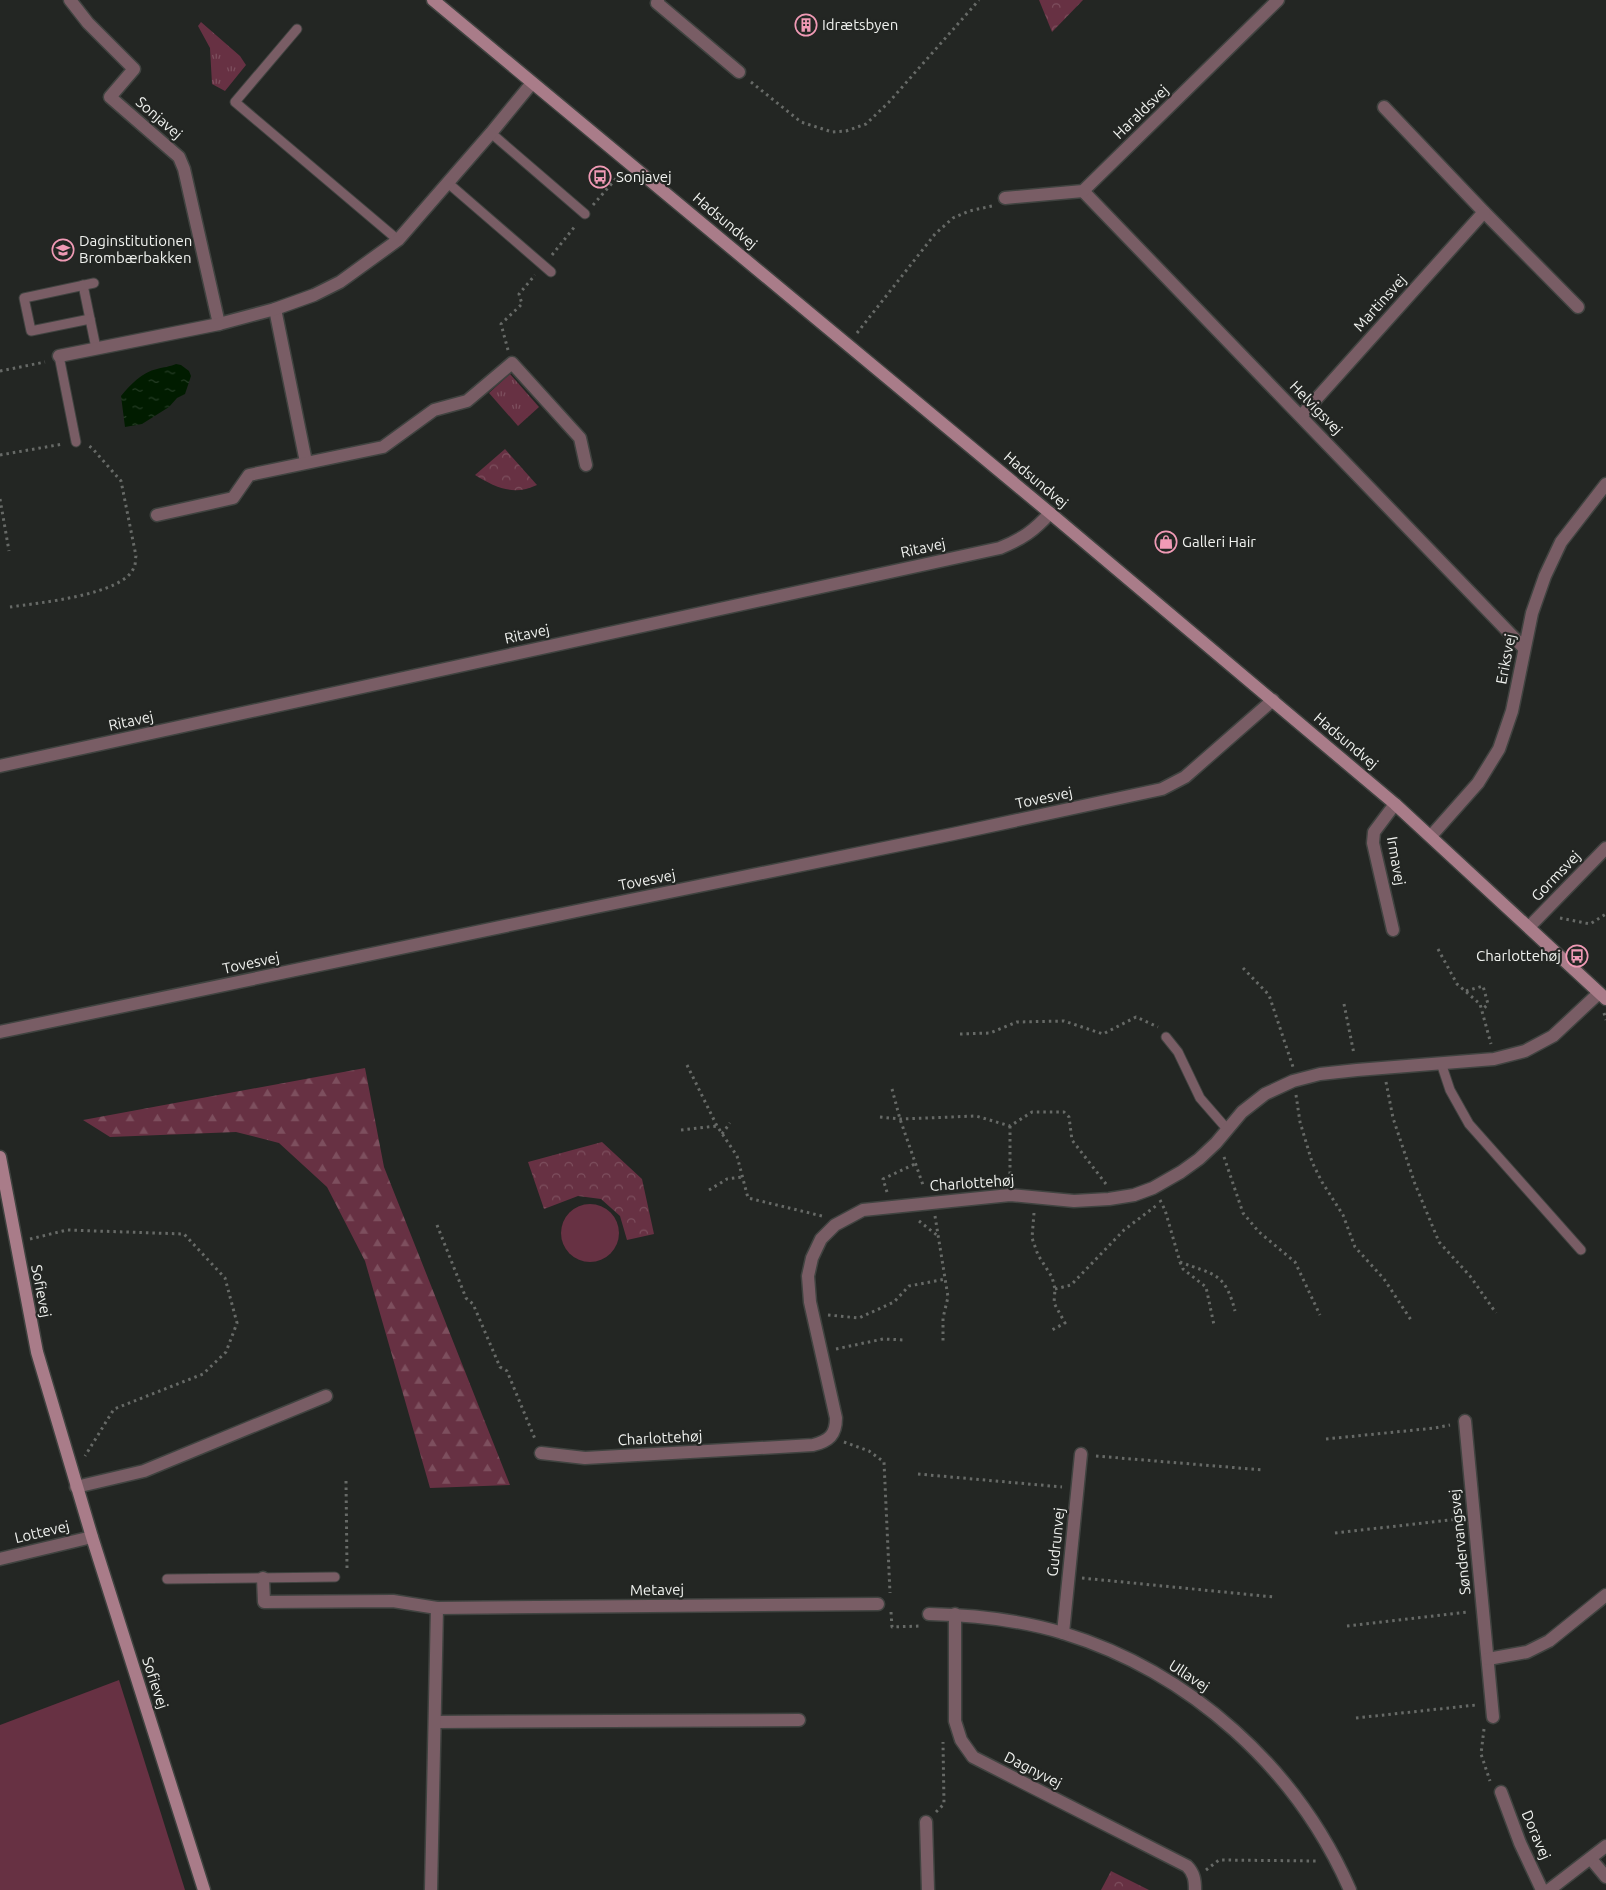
<svg xmlns="http://www.w3.org/2000/svg" width="1606" height="1890" viewBox="0 0 1606 1890" font-family="Ubuntu,sans-serif">
<style>
.grass{fill:url(#grass-tufts)}
.forest{fill:url(#forest-firs)}
.park{fill:url(#park-crowns)}
.pitch{fill:#673143}
.water{fill:url(#water-ripples)}
.lines{fill:none;stroke-linecap:round;stroke-linejoin:round}
.lane-casing{stroke:#404340;stroke-width:11}
.street-casing{stroke:#404340;stroke-width:15}
.secondary-casing{stroke:#404340;stroke-width:15}
.path{stroke:#676a67;stroke-width:3;stroke-dasharray:2.5 4;stroke-linecap:butt}
.lane{stroke:#795d65;stroke-width:9}
.street{stroke:#795d65;stroke-width:12}
.secondary{stroke:#a97c89;stroke-width:12}
.labels{text-anchor:middle;stroke-width:4.5;stroke-linejoin:round;paint-order:stroke}
.poi-label{font-size:15px;fill:#f0f2ef;stroke:#232623;text-anchor:start}
.street-label{font-size:15px;fill:#f0f2ef;stroke:#232623}
</style>
<defs>
<pattern id="grass-tufts" width="24" height="20" patternUnits="userSpaceOnUse" patternTransform="scale(1.25)"><rect width="24" height="20" fill="#673143"/><path d="M3 7l-1-3M5 7V3M7 7l1-3M15 17l-1-3M17 17v-4M19 17l1-3" fill="none" stroke="#7d4f5e"/></pattern>
<pattern id="forest-firs" width="22" height="20" patternUnits="userSpaceOnUse" patternTransform="scale(1.25)"><rect width="22" height="20" fill="#673143"/><path d="M5 1l3.5 6h-7zM16 11l3.5 6h-7z" fill="#7d4f5e"/></pattern>
<pattern id="park-crowns" width="20" height="18" patternUnits="userSpaceOnUse" patternTransform="scale(1.25)"><rect width="20" height="18" fill="#673143"/><path d="M2 6a3 3 0 1 1 6 0M12 15a3 3 0 1 1 6 0" fill="none" stroke="#7d4f5e"/></pattern>
<pattern id="water-ripples" width="26" height="14" patternUnits="userSpaceOnUse" patternTransform="scale(1.25)"><rect width="26" height="14" fill="#011c00"/><path d="M2 4q2-2 4 0t4 0M15 11q2-2 4 0t4 0" fill="none" stroke="#263d26"/></pattern>
</defs>
<rect width="100%" height="100%" fill="#232623"/>
<!-- grass -->
<g class="grass">
<path d="M201 22 240 56 246 65 225 91 212 84 210 48 198 26Z"/>
<path d="M510 374 539 407 518 426 489 393Z"/>
</g>
<!-- forest -->
<path class="forest" d="M365 1068 384 1167 510 1485 430 1488 365 1261 327 1187 279 1143 236 1132 110 1137 83 1120Z"/>
<!-- park -->
<g class="park">
<path d="M1039 0H1083L1052 32Z"/>
<path d="M505 449 537 485C514 496 496 488 475 475Z"/>
<path d="M602 1142 642 1179 654 1234 627 1240 620 1216 601 1199 578 1196 544 1209 528 1162Z"/>
<path d="M1111 1871 1149 1890H1101Z"/>
</g>
<!-- pitch -->
<g class="pitch">
<circle cx="590" cy="1233" r="29"/>
<path d="M119 1680 185 1890H0V1725Z"/>
</g>
<!-- water -->
<path class="water" d="M176 364 181 365 189 371 191 376 185 394 177 398 169 407 142 424 125 427 121 396C130 385 142 372 157 369 164 367 169 367 176 364Z"/>
<g class="lines">
<!-- lane casing -->
<g class="lane-casing">
<g id="lane">
<path d="M297 29 235 102 398 240"/>
<path d="M491 133 585 214"/>
<path d="M448 183 551 272"/>
<path d="M83 285 96 348"/>
<path d="M90 319 31 331 24 298 94 283"/>
<path d="M59 356 76 442"/>
<path d="M1166 1037 1178 1052 1200 1098 1227 1129"/>
<path d="M1441 1063 1450 1090 1469 1124 1581 1250"/>
<path d="M167 1579 335 1577"/>
</g>
</g>
<!-- street casing -->
<g class="street-casing">
<g id="street">
<path d="M70 0 88 23 134 69 110 97 179 157 184 169 219 324"/>
<path d="M658 0 657 3 739 72"/>
<path d="M1384 107 1484 212 1578 307"/>
<path d="M1083 191 1524 648"/>
<path d="M1005 198 1083 191 1278 0"/>
<path d="M275 309 306 462"/>
<path d="M59 356 219 324 275 309 314 295 340 282 398 240 491 133 532 83"/>
<path d="M1301 416 1484 212"/>
<path d="M157 515 233 498 249 475 383 447 434 410 467 401 512 363 580 438 586 465"/>
<path d="M0 766 1000 548C1022 539 1034 531 1050 513"/>
<path d="M1431 836 1478 783 1499 749 1512 711 1532 613 1545 576 1561 542 1606 484"/>
<path d="M1529 927 1606 848"/>
<path d="M1393 930 1373 843 1374 832 1395 804"/>
<path d="M0 1032 591 908 953 834 1162 789 1185 777 1273 700"/>
<path d="M1465 1421 1493 1717"/>
<path d="M541 1453 585 1458 813 1445C829 1441 836 1435 836 1418L810 1302 808 1276 812 1258 821 1239 835 1225 863 1210 1010 1195 1074 1201 1109 1199 1134 1195 1153 1188 1181 1172 1199 1159 1216 1143 1242 1112 1265 1094 1293 1081 1320 1074 1357 1070 1494 1059 1525 1051 1553 1036 1599 993"/>
<path d="M76 1487 144 1471 326 1396"/>
<path d="M0 1559 92 1537"/>
<path d="M263 1578 264 1602 393 1601 437 1608"/>
<path d="M929 1614C974 1615 1020 1620 1063 1633 1190 1672 1297 1768 1350 1890"/>
<path d="M955 1614V1721L961 1740 973 1757 1187 1866C1194 1873 1195 1880 1195 1890"/>
<path d="M1063 1633 1081 1454"/>
<path d="M1488 1659 1527 1652 1549 1641 1606 1595"/>
<path d="M436 1722 799 1720"/>
<path d="M1501 1792 1520 1843 1542 1890"/>
<path d="M926 1822 928 1890"/>
<path d="M1591 1859 1606 1877"/>
<path d="M431 1890 437 1608 878 1604"/>
<path d="M1549 1890 1606 1846"/>
</g>
</g>
<!-- secondary casing -->
<g class="secondary-casing">
<g id="secondary">
<path d="M433 0 1050 513 1395 804 1606 999"/>
<path d="M0 1157 37 1352 92 1537 204 1890"/>
</g>
</g>
<!-- path -->
<g class="path">
<path d="M751 82 801 122 832 132 846 131 866 124 889 102 979 0"/>
<path d="M593 205 620 174"/>
<path d="M552 255 576 225"/>
<path d="M857 333 935 234 953 218 969 211 992 206"/>
<path d="M508 350 501 324 522 304 519 294 535 275"/>
<path d="M0 371 45 362"/>
<path d="M0 455 63 444"/>
<path d="M0 499 9 551"/>
<path d="M10 607C37 603 125 595 134 567 136 564 135 559 136 556L121 481 92 448 89 446"/>
<path d="M1560 918 1590 924 1606 914"/>
<path d="M1438 949 1457 984 1480 1004 1491 1044"/>
<path d="M1243 968 1269 995 1293 1067"/>
<path d="M1466 991 1483 986 1488 1004 1482 1010"/>
<path d="M1344 1004 1354 1054"/>
<path d="M1604 1013 1606 1020"/>
<path d="M960 1034 990 1033 1017 1022 1064 1021 1103 1034 1136 1017 1158 1027"/>
<path d="M687 1065 717 1126 737 1156 748 1198 822 1216"/>
<path d="M1386 1082 1393 1118 1415 1184 1439 1242 1470 1276 1496 1313"/>
<path d="M892 1089 900 1119 924 1188"/>
<path d="M1296 1095 1300 1122 1312 1162 1322 1182 1343 1215 1355 1247 1384 1279 1411 1320"/>
<path d="M880 1117 900 1119 976 1116 1010 1126 1032 1112H1064L1069 1117 1072 1140 1106 1184"/>
<path d="M1010 1126V1179"/>
<path d="M681 1130 717 1126"/>
<path d="M722 1134 730 1123"/>
<path d="M1224 1157 1243 1213 1259 1232 1295 1262 1320 1315"/>
<path d="M709 1190 727 1179 742 1177"/>
<path d="M887 1192 883 1179 915 1164"/>
<path d="M1160 1200 1165 1210 1180 1262C1214 1275 1225 1272 1235 1311"/>
<path d="M1034 1213 1032 1238 1038 1255 1052 1277 1055 1289 1054 1303 1065 1323 1050 1331"/>
<path d="M935 1216 948 1297 943 1318V1343"/>
<path d="M919 1221 938 1236"/>
<path d="M437 1225 466 1298 473 1304 500 1367 507 1371 535 1439"/>
<path d="M30 1239 67 1230 184 1234 225 1278 237 1323 226 1352 203 1374 114 1409 85 1456"/>
<path d="M1180 1262 1183 1269 1206 1287 1214 1325"/>
<path d="M1055 1289 1071 1285 1124 1230 1157 1205"/>
<path d="M828 1315 859 1318 894 1302 909 1286 946 1279"/>
<path d="M836 1349 883 1339 904 1340"/>
<path d="M1326 1439 1435 1428 1450 1425"/>
<path d="M844 1442 869 1451 884 1462 890 1593"/>
<path d="M1096 1456 1263 1470"/>
<path d="M918 1474 1062 1487"/>
<path d="M346 1481 347 1568"/>
<path d="M1335 1533 1459 1519"/>
<path d="M1082 1578 1274 1597"/>
<path d="M891 1612 892 1627 920 1626"/>
<path d="M1347 1626 1468 1612"/>
<path d="M1356 1718 1476 1705"/>
<path d="M1484 1729 1481 1754 1490 1781"/>
<path d="M936 1812 944 1804 943 1742"/>
<path d="M1206 1870 1219 1860 1319 1861"/>
</g>
<!-- lane -->
<use href="#lane" class="lane"/>
<!-- street -->
<use href="#street" class="street"/>
<!-- secondary -->
<use href="#secondary" class="secondary"/>
</g>
<!-- icons -->
<defs>
<g id="building-ring" transform="scale(1.125)"><circle r="9.5" fill="#232623" stroke="#f09ab5" stroke-width="1.5"/><path d="M-4-6H4V6H1V3H-1V6H-4ZM-2.5-4.3h1.7v1.8h-1.7ZM.8-4.3h1.7v1.8H.8ZM-2.5-1h1.7V.8h-1.7ZM.8-1h1.7V.8H.8Z" fill="#f09ab5"/></g>
<g id="bus-ring" transform="scale(1.125)"><circle r="9.5" fill="#232623" stroke="#f09ab5" stroke-width="1.5"/><path d="M-5-6H5V4H4V6H2V4H-2V6H-4V4H-5ZM-3.5-4V0h7V-4ZM-3.5 1.2v1.5H-2V1.2ZM2 1.2v1.5H3.5V1.2Z" fill="#f09ab5"/></g>
<g id="school-ring" transform="scale(1.125)"><circle r="9.5" fill="#232623" stroke="#f09ab5" stroke-width="1.5"/><path d="M0-5L7-2L0 1L-7-2ZM-4 1L0 2.5L4 1V4Q0 6-4 4Z" fill="#f09ab5"/></g>
<g id="shop-ring" transform="scale(1.125)"><circle r="9.5" fill="#232623" stroke="#f09ab5" stroke-width="1.5"/><path d="M-5-2.5h2.3a2.7 3.5 0 0 1 5.4 0H5L5.5 6h-11ZM-1.5-2.5h3a1.5 2.3 0 0 0-3 0Z" fill="#f09ab5"/></g>
</defs>
<g fill-rule="evenodd">
<use href="#building-ring" x="806" y="25"/>
<use href="#bus-ring" x="600" y="177"/>
<use href="#school-ring" x="63" y="250"/>
<use href="#shop-ring" x="1166" y="542"/>
<use href="#bus-ring" x="1577" y="956"/>
</g>
<g class="labels">
<!-- poi labels -->
<g class="poi-label">
<text x="822" y="30">Idrætsbyen</text>
<text x="616" y="182">Sonjavej</text>
<text x="79" y="246">Daginstitutionen<tspan x="79" dy="17">Brombærbakken</tspan></text>
<text x="1182" y="547">Galleri Hair</text>
<text x="1561" y="961" text-anchor="end">Charlottehøj</text>
</g>
<!-- street labels -->
<g class="street-label">
<text transform="translate(1141 112) rotate(-44)" y="5">Haraldsvej</text>
<text transform="translate(159 118) rotate(41)" y="5">Sonjavej</text>
<text transform="translate(725 221) rotate(40)" y="5">Hadsundvej</text>
<text transform="translate(1380 303) rotate(-48)" y="5">Martinsvej</text>
<text transform="translate(1316 408) rotate(46)" y="5">Helvigsvej</text>
<text transform="translate(1036 480) rotate(40)" y="5">Hadsundvej</text>
<text transform="translate(923 548) rotate(-12)" y="5">Ritavej</text>
<text transform="translate(527 634) rotate(-12)" y="5">Ritavej</text>
<text transform="translate(1506 659) rotate(-79)" y="5">Eriksvej</text>
<text transform="translate(131 721) rotate(-12)" y="5">Ritavej</text>
<text transform="translate(1346 741) rotate(40)" y="5">Hadsundvej</text>
<text transform="translate(1044 798) rotate(-12)" y="5">Tovesvej</text>
<text transform="translate(1396 861) rotate(80)" y="5">Irmavej</text>
<text transform="translate(1556 876) rotate(-46)" y="5">Gormsvej</text>
<text transform="translate(647 880) rotate(-11)" y="5">Tovesvej</text>
<text transform="translate(251 963) rotate(-12)" y="5">Tovesvej</text>
<text transform="translate(972 1183) rotate(-4)" y="5">Charlottehøj</text>
<text transform="translate(41 1291) rotate(79)" y="5">Sofievej</text>
<text transform="translate(660 1438) rotate(-3)" y="5">Charlottehøj</text>
<text transform="translate(42 1532) rotate(-13)" y="5">Lottevej</text>
<text transform="translate(1056 1542) rotate(-84)" y="5">Gudrunvej</text>
<text transform="translate(1460 1542) rotate(-96)" y="5">Søndervangsvej</text>
<text transform="translate(657 1590) rotate(-1)" y="5">Metavej</text>
<text transform="translate(1189 1676) rotate(33)" y="5">Ullavej</text>
<text transform="translate(155 1683) rotate(72)" y="5">Sofievej</text>
<text transform="translate(1033 1770) rotate(27)" y="5">Dagnyvej</text>
<text transform="translate(1536 1835) rotate(67)" y="5">Doravej</text>
</g>
</g>
</svg>
